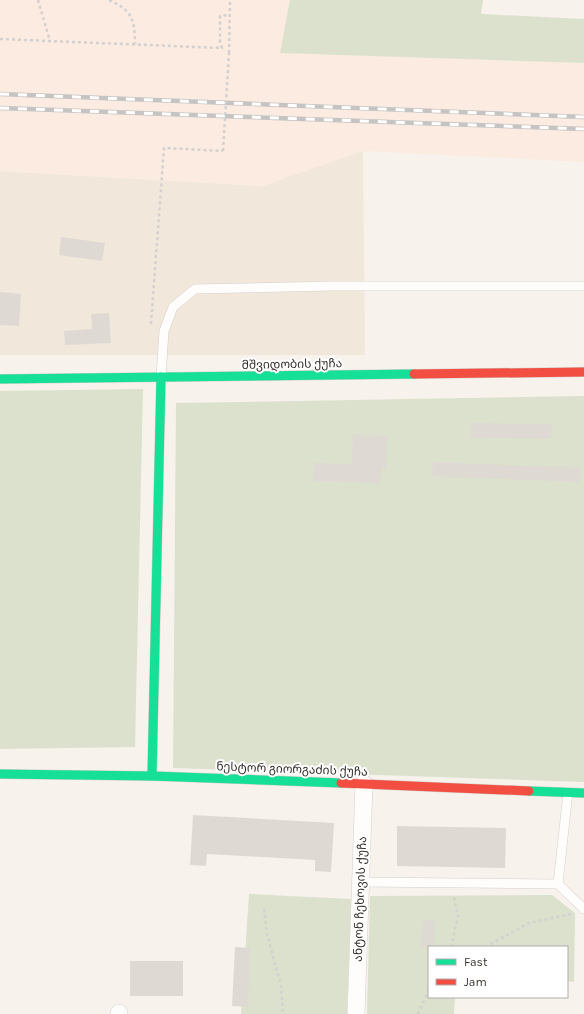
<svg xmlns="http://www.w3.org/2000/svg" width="584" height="1014" viewBox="0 0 584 1014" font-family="Karla,'Noto Sans Georgian',sans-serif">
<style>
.industrial{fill:#f1e8db}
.built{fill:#fbebe0}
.green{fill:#dbe1cc}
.building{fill:#dfd9d4}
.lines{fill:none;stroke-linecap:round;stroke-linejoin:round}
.lane-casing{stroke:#d4cfca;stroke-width:10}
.street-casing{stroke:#d4cfca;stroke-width:18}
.fast-casing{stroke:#d4cfca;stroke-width:10}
.jam-casing{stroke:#d4cfca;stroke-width:10}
.path{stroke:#d3d1cf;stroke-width:2.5;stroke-dasharray:3 3;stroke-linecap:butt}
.lane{stroke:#fefdfc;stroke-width:9}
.street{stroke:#fefdfc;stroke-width:17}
.fast{stroke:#16e098;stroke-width:9}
.jam{stroke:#f24e42;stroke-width:9}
.rail-casing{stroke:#c6c4c3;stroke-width:4.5}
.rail{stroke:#fff;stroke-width:3;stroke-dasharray:9;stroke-linecap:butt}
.path-bridge{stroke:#d3d1cf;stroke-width:2.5;stroke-dasharray:3 3;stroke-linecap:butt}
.labels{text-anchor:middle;stroke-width:4;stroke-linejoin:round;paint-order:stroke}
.street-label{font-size:12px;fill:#36302c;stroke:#fff}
</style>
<rect width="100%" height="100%" fill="#f8f2ed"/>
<!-- industrial -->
<path class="industrial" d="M363 151 365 355H0V171L262 186Z"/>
<!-- built -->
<path class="built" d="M0 0H290L280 53 584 63V162L363 151 262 186 0 171Z"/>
<!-- green -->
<g class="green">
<path d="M290 0H483L481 14 584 19V63L280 53Z"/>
<path d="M143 389 135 747 0 749V391Z"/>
<path d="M584 396V782L173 768 176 403Z"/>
<path d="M249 894 351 899 347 1014H241Z"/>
<path d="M552 895 575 913 574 982 567 981V947H429V997H455L454 1014H367L370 896Z"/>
</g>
<!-- building -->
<g class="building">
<path d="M61 237 105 243 102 261 59 255Z"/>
<path d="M0 292 21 294 19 326 0 325Z"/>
<path d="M109 313 111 343 65 345 64 331 92 329 91 314Z"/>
<path d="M471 423 552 424 551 439 470 438Z"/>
<path d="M353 435 387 436 386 468H382L381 483 313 481 314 463 352 464Z"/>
<path d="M433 462 580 468 579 482 432 476Z"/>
<path d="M193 815 334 823 331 872 315 871V860L207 854 206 866 190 865Z"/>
<path d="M397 826 506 828 505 868 397 866Z"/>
<path d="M423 920 435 921 434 947H421Z"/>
<path d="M235 947 250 948 248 1007 232 1006Z"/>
<rect x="130" y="961" width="53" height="35"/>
</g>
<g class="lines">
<!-- lane casing -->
<g class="lane-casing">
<g id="lane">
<path d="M161 377 164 331 173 307 195 289 333 286H584"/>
<path d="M360 882 558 884 584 909"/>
<path d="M558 884 568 792"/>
</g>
</g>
<!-- street casing -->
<g class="street-casing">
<g id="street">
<path d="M119 1014V1013"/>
<path d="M356 1014 364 784"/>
</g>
</g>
<!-- fast casing -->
<g class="fast-casing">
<g id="fast">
<path d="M0 379 414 374"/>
<path d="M0 774 152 776 341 783"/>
<path d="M152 776 161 377"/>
<path d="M529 791 584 793"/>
</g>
</g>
<!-- jam casing -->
<g class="jam-casing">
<g id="jam">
<path d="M414 374 584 372"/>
<path d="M341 783 529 791"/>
</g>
</g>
<!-- path -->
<g class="path">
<path d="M38 0 50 41"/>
<path d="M109 0C132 10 135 20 135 44"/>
<path d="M0 39 222 48 220 42V16L229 15"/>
<path d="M229 53 230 0"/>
<path d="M151 324 164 148 223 151"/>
<path d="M264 909 267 934 281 986 283 1014"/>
<path d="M451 947 458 917 454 897"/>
<path d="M485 947 529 923 571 914"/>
<path d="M418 1014 429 989"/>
</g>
<!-- lane -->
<use href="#lane" class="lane"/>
<!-- street -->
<use href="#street" class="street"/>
<!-- fast -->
<use href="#fast" class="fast"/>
<!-- jam -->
<use href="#jam" class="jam"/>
<!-- rail casing -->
<g class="rail-casing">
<g id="rail">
<path d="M0 94 584 117"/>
<path d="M0 108 584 129"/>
</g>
</g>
<!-- rail -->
<use href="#rail" class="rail"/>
<!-- path-bridge -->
<path class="path-bridge" d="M223 151 229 53"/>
</g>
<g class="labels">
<!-- street labels -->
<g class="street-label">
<text transform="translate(292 364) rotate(-1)" y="4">მშვიდობის ქუჩა</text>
<text transform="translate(292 769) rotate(2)" y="4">ნესტორ გიორგაძის ქუჩა</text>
<text transform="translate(360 899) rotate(-88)" y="4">ანტონ ჩეხოვის ქუჩა</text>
</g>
</g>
<!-- legend -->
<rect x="428" y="946" width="140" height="52" fill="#ffffff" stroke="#afacab"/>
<rect x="436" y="959" width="20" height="6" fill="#16e098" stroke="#afacab"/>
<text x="464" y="966" font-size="12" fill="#36302c">Fast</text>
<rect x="436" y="979" width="20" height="6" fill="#f24e42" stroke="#afacab"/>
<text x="464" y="986" font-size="12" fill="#36302c">Jam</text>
</svg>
